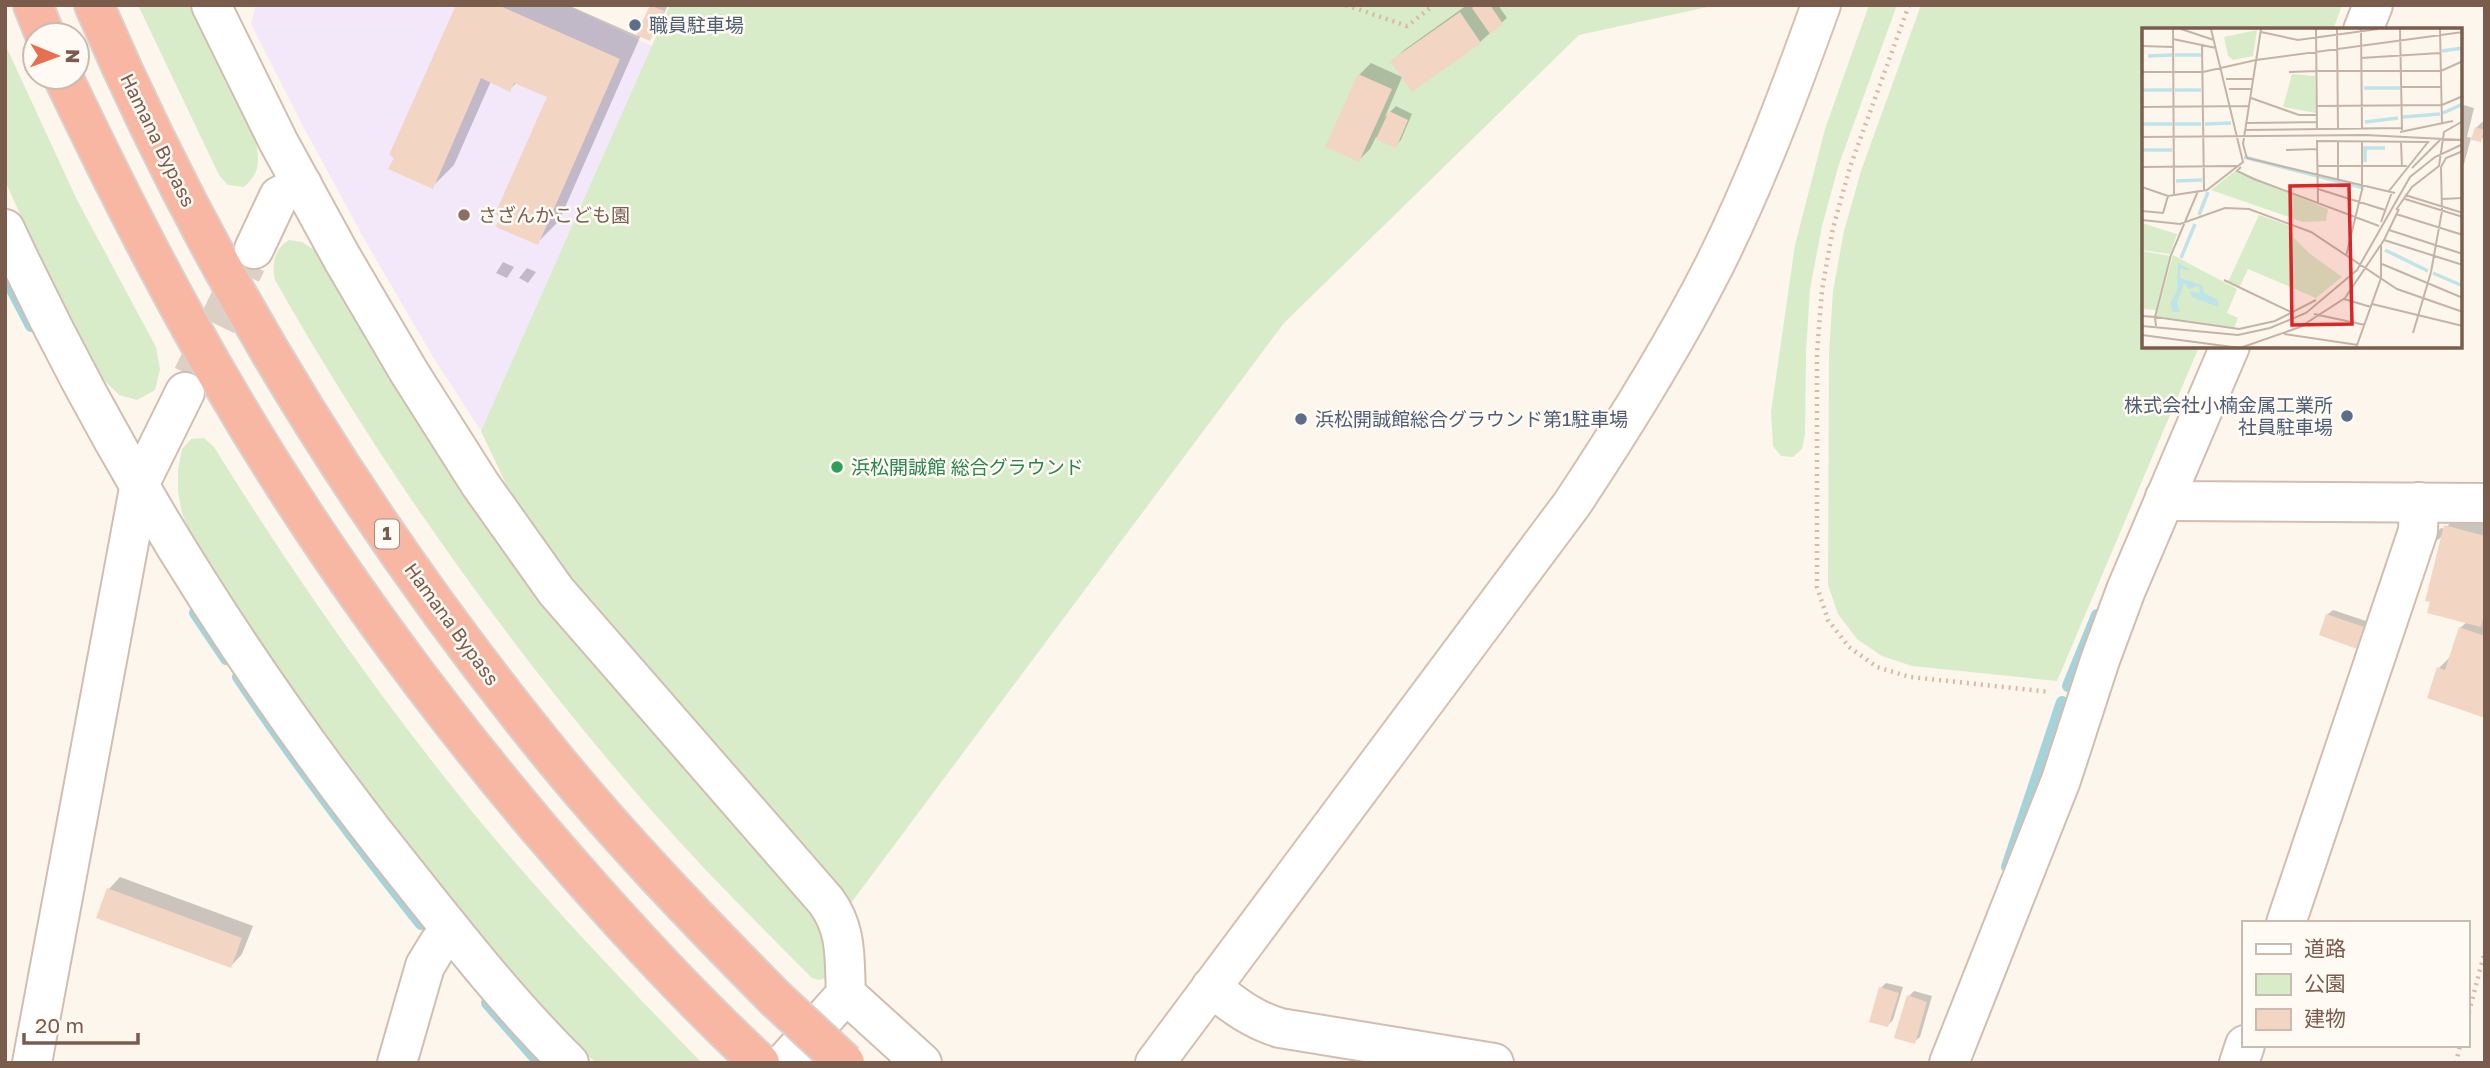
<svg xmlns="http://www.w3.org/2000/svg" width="2490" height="1068" viewBox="0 0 2490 1068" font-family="'Golos Text','Noto Sans JP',sans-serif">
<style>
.education{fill:#f3e8fa}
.green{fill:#d8ecc9}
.shadow{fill:#0003}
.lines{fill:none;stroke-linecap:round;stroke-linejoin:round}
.stream{stroke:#a5d3da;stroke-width:12}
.building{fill:#f3d5c3}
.street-tunnel{stroke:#dcd0c4;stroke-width:38;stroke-dasharray:38 19;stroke-linecap:butt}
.street-casing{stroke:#d1beb0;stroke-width:42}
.secondary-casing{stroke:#d6c0b0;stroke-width:42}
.highway-casing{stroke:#dad1cd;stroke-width:42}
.path{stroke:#d9b8a5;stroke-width:4.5;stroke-dasharray:2 5;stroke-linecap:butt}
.street{stroke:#fff;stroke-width:38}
.secondary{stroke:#fff;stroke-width:38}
.highway{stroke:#f7b7a3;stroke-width:38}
.highway-bridge-casing{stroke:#dad1cd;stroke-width:42;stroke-linecap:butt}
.highway-bridge{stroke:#f7b7a3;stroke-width:38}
.service-dot{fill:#5c6f8a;stroke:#fffaf3;stroke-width:2.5}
.education-dot{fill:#8d6e63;stroke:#fffaf3;stroke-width:2.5}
.leisure-dot{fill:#2e9e5b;stroke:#fffaf3;stroke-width:2.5}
.labels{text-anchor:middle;stroke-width:5;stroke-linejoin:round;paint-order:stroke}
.shield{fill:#fffaf3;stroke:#a28b7f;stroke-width:2}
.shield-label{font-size:18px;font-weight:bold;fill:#7a5c4d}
.service-label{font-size:19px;fill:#4e5e75;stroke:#fffaf3;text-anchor:start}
.street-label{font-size:19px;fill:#7a5c4d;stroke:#fffaf3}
.education-label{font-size:19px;fill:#785e54;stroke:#fffaf3;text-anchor:start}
.leisure-label{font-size:19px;fill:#27864d;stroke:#fffaf3;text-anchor:start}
.inset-river{fill:none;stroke:#bfe3e8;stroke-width:3.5}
.inset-road{fill:none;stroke:#c5b3a7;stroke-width:2}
.view{fill:#d62828;fill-opacity:0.15;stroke:#d62828;stroke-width:3.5}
.inset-edge{fill:none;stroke:#7a5c4d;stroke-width:3.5}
</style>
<rect width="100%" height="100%" fill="#fdf6ec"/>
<!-- education -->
<path class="education" d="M256 5H566L652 46 481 431 433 357 367 244 304 128 251 24Z"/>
<!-- green -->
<g class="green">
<path d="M138 5H189L256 141C259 162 261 172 244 187L228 185 219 175Z"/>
<path d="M670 5H1717L1579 35 1284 323 851 903 653 679 569 580 515 503 481 431Z"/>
<path d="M1869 5H1897L1839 164 1822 226 1810 289 1806 352 1805 434 1802 449 1793 457 1781 456 1773 446 1771 412 1795 245 1825 129Z"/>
<path d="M1921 5H2342L2333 30H2144V346L2199 347 2057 681 1912 666 1882 656 1857 639 1838 614 1828 585 1829 353 1833 291 1844 231 1861 171Z"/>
<path d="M5 44 77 200 156 347 160 369 155 390 137 400 119 395 104 380 41 260 5 181Z"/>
<path d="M289 240 302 242 316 251 821 923 828 969 826 978 819 980 812 978C757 923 702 868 651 810 508 646 382 469 275 280 271 264 275 248 289 240Z"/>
<path d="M204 438 214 447C292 573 377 694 470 809 543 898 622 981 702 1063H597L583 1052 482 941 316 726 240 614 190 533 182 513 178 492V470L182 449 191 439Z"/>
</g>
<!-- shadow -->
<g class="shadow">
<path d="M458 5H568L638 36 652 6 668 5 655 34 649 39 641 35 559 221 537 243 502 216 549 96 517 82 510 89 491 81 454 165 432 187Z"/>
<path d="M1467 5 1475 7 1498 5 1507 18 1480 42 1393 61 1404 50Z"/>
<path d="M1371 63 1402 77 1385 117 1396 106 1412 114 1401 140 1395 146 1376 137 1370 149 1359 160V75Z"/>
<path d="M2460 104 2474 108 2467 137 2474 138 2476 128 2482 122 2485 123V136L2480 140 2471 138 2464 164 2460 168Z"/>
<path d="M503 262 514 267 507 278 496 273Z"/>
<path d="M527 268 536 272 528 283 519 278Z"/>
<path d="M2458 514 2485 522V716L2439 668 2451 656 2460 628 2467 622 2444 534 2438 540 2434 539 2436 533 2441 528 2445 529Z"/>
<path d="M2333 610 2369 622 2362 641 2357 647 2327 615Z"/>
<path d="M120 877 253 926 242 954 231 966 109 889Z"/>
<path d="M1886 983 1903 987 1893 1020 1888 1025 1881 988Z"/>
<path d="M1914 991 1932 996 1920 1037 1914 1042 1909 996Z"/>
</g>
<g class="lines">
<!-- stream -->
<g class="stream">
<path d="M5 276 31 326"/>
<path d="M195 613 226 659"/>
<path d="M238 677C295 762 357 844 421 924"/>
<path d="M2068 686 2097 615"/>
<path d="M2007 867 2062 702"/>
<path d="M487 1003 537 1060"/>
</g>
</g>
<!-- building -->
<g class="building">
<path d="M456 5H498L620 59 538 245 496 227 500 217 495 214 547 97 514 83 510 92 481 78 433 189 388 169 394 158 389 155Z"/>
<path d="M650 5 664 11 650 41 636 35Z"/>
<path d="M1476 5H1490L1503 24 1490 34 1472 8Z"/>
<path d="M1460 12 1481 43 1412 92 1390 61Z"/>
<path d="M1358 74 1392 89 1359 162 1325 147Z"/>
<path d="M1389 111 1408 120 1396 148 1376 139Z"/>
<path d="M2475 127 2484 130 2481 142 2471 140Z"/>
<path d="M2444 525 2485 536V611L2481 627 2427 613 2430 602 2425 601Z"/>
<path d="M2326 614 2364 627 2357 649 2319 635Z"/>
<path d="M2459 627 2485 636V718L2427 698 2437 667 2445 670Z"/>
<path d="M107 888 242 938 231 968 96 918Z"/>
<path d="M1879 987 1899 993 1888 1027 1869 1022Z"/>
<path d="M1907 995 1927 1002 1915 1044 1894 1038Z"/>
</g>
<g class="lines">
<!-- street-tunnel -->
<path class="street-tunnel" d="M192 376 247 263"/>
<!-- street casing -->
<g class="street-casing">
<g id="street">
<path d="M211 5 278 141 342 258 409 372 480 484 556 591 826 901C848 931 844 959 846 994L922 1063"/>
<path d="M2363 30 2373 5"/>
<path d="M5 229C114 463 254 686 417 887 465 947 514 1009 569 1063"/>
<path d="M254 249 279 196 302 184"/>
<path d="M2165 497 2173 501 2485 503"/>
<path d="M2286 923 2418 531 2419 502"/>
<path d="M1211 987C1233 1005 1253 1020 1280 1028L1494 1063"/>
<path d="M32 1063 140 483 185 392"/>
<path d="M397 1063 425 966 439 943 453 932"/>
<path d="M784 1063 846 994"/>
<path d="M1949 1063 2061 780 2100 660 2126 590 2230 346"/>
<path d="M2239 1063 2245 1045"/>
</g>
</g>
<!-- secondary casing -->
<g class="secondary-casing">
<path id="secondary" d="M1155 1063 1572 504C1623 427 1672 349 1714 266 1756 182 1789 94 1821 5"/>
</g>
<!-- highway casing -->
<g class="highway-casing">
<g id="highway">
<path d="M33 5 45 35"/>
<path d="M94 5C209 272 362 521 545 747 616 835 695 917 775 998"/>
<path d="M63 77C114 184 167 289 227 391 317 545 423 691 538 827 608 909 681 990 760 1063"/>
</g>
</g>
<!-- path -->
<g class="path">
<path d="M1346 5 1407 26 1434 5"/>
<path d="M1909 5 1850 167 1833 228 1822 290 1817 353V587L1828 620 1849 647 1877 667 1910 677 2050 692"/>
<path d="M2467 1019 2485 951"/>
<path d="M2456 1063 2460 1045"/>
</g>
<!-- street -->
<use href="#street" class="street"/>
<!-- secondary -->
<use href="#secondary" class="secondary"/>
<!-- highway -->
<use href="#highway" class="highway"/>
<!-- highway-bridge casing -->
<g class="highway-bridge-casing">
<path id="highway-bridge" d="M775 998 845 1063"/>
</g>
<!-- highway-bridge -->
<use href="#highway-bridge" class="highway-bridge"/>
</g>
<!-- markers -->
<g class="service-dot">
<circle cx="635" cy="25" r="7"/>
<circle cx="2347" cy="416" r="7"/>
<circle cx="1301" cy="419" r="7"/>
</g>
<circle class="education-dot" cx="464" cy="215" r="7"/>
<circle class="leisure-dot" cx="837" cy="467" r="7"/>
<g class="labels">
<!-- shield labels -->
<rect class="shield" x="375" y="519.5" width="24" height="29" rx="5"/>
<g class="shield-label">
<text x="387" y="540">1</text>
</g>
<!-- service labels -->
<g class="service-label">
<text x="649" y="32">職員駐車場</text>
<text x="2333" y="412" text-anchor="end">株式会社小楠金属工業所<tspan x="2333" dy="22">社員駐車場</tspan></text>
<text x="1315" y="426">浜松開誠館総合グラウンド第1駐車場</text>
</g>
<!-- street labels -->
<g class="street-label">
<text transform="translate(158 140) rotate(64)" y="7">Hamana Bypass</text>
<text transform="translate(452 624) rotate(54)" y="7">Hamana Bypass</text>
</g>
<!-- education labels -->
<g class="education-label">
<text x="478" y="222">さざんかこども園</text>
</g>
<!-- leisure labels -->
<g class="leisure-label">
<text x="851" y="474">浜松開誠館 総合グラウンド</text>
</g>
</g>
<!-- overview -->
<g transform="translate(2142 28)">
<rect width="320" height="320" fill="#fdf6ec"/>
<path d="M115 2 111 28 91 32 86 28 82 9ZM150 46 173 48 174 85 141 79ZM93 143 186 181 184 193 161 194 69 162ZM117 187 148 198 151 209 167 225 200 249 174 270 106 241 97 260 86 254ZM0 195 35 206 28 226 0 222ZM0 223 28 228 14 282 0 281ZM31 227 95 261 85 285 96 290 92 300 14 289Z" fill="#d8ecc9"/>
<path d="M36 235 49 242 38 241V250L60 257 62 265 76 272V279L50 269 48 263 58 265 57 258 47 261 42 255 35 275 38 284H31L28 275 35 263Z" fill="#bfe3e8"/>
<path class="inset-river" d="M300 23 321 20M33 27H59M6 28 30 27M222 60H258M0 62H30M33 62H59M301 85 321 76M261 89 298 86M223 94 256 90M0 96H30M33 96H59M63 96 89 95M0 122H30M102 129 222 160M223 134V120H243M34 153 60 152M57 187 66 164M243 222 286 243M39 230 53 196M291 245 321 258"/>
<path class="inset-road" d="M31 1 32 166M39 1 72 12M119 1 101 116 105 130 253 165M174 1 175 101M195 1 196 101M219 1 220 100M258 1 260 102M298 1 300 96M119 4 156 12 236 1M31 11 74 20M60 16 62 162M0 18 31 19M219 30 298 25M175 43H299L321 33M0 44H61L114 32 321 4M147 44 175 43M84 51H111M259 59H299M87 61H110M109 70 157 87H175M175 78 300 77 321 68M0 79 107 78M105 95 175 94M104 102 259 100M258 104 311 93M0 109 224 107 321 112M196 113V152M259 114 260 139M144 122 175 121M176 138H265M0 139 95 138M99 139 95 143 112 151 237 198M299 139 304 130 321 123M270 140 299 111M0 159 26 168 65 162 101 134 69 1M176 161 243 182M56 163 29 227 13 289 97 301 133 293 174 272M263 167 321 185M263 171 321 189M300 171 321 170M176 175 175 113 286 114 247 163M254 182 270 159 297 138 302 104 321 93M0 183 21 185 26 168M254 186 321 207M0 192 38 196 83 180 107 181 169 204 255 261 321 284M239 194 250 164M247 202 321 226M242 212 321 237M204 228 220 162V114M240 236 321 270M82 252 151 285M202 271 229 279M230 276 321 298M172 286 223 297M0 288 13 289 14 298M0 298 96 307 128 300 164 285 215 242 268 149 293 129 321 116M271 305 289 244 300 183 299 139M142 306 216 317M0 307 98 320M98 320 158 299 203 270 242 212 257 181M214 320 239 250V217"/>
<path class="view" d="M207 157 210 296 150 297 148 158Z"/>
<rect width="320" height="320" class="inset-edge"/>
</g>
<!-- border -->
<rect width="2490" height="1068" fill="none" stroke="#7a5c4d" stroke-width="14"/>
<!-- legend -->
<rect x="2242" y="921" width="228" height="126" fill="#fffaf3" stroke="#cabbb1" stroke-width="2"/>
<rect x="2256" y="944" width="35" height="10" fill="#ffffff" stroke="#cabbb1" stroke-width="2"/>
<text x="2304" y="956" font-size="21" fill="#7a5c4d">道路</text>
<rect x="2256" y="974" width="35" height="21" fill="#d8ecc9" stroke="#cabbb1" stroke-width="2"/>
<text x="2304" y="991" font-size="21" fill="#7a5c4d">公園</text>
<rect x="2256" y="1009" width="35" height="21" fill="#f3d5c3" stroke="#cabbb1" stroke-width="2"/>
<text x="2304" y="1026" font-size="21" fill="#7a5c4d">建物</text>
<!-- north arrow -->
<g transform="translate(56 56) rotate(91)"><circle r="33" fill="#fffaf3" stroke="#cabbb1" stroke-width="2"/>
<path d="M0-5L12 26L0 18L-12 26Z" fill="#e76f51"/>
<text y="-10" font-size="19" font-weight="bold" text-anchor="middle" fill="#7a5c4d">N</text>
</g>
<!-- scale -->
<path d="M24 1033v10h114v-10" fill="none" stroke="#7a5c4d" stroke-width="3.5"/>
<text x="35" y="1033" font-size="21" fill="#7a5c4d" stroke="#fffaf3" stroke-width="5" paint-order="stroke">20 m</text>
</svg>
